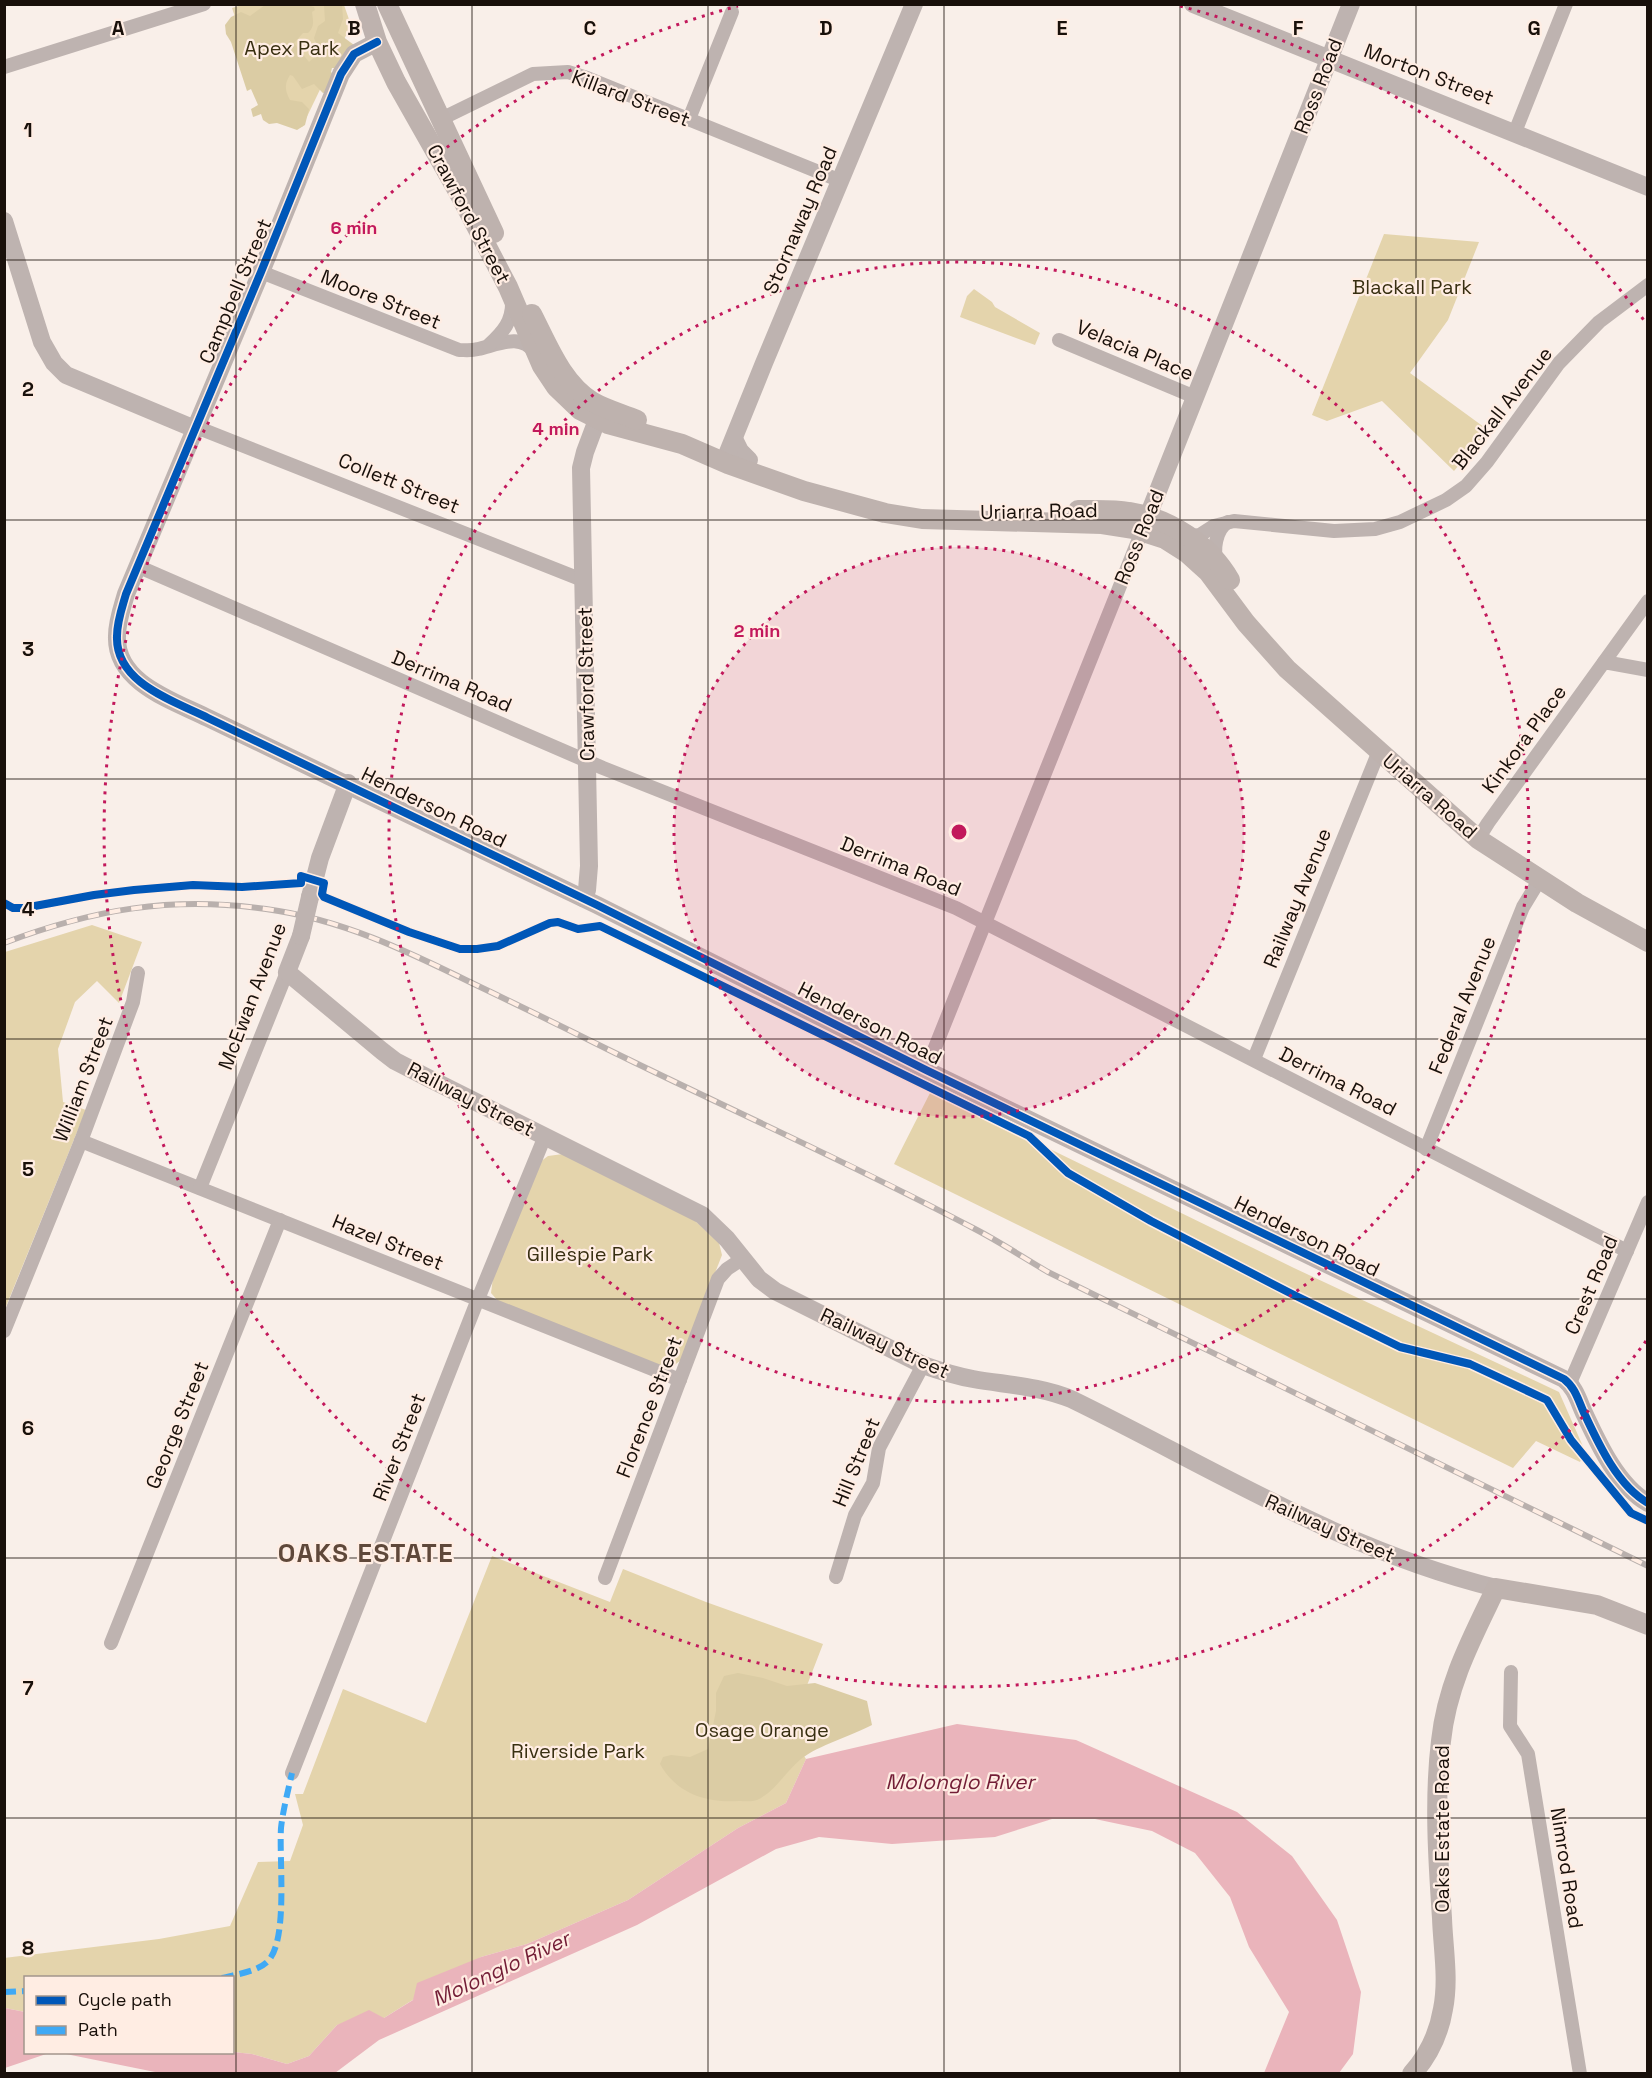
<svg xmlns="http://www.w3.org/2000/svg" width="1652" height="2078" viewBox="0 0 1652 2078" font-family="'Space Grotesk',sans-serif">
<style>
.green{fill:#e4d4ac}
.forest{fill:#dbcca4}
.water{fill:#eab4bb}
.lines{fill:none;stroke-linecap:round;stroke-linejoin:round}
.minor{stroke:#beb3b0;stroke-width:14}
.tertiary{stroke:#beb3b0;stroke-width:18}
.secondary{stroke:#beb2ae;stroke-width:20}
.rail-casing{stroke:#b9b0ad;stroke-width:6}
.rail{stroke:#ffede3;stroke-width:4;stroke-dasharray:11;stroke-linecap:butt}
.tertiary-bridge{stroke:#beb3b0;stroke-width:18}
.quiet{stroke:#3fa9f5;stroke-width:6;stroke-dasharray:12 6;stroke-linecap:butt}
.cycleway-casing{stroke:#ffede3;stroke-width:11}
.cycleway{stroke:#0057b8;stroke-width:8}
.grid{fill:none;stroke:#19100a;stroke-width:1.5;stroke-opacity:0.55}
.ring{fill:none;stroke:#c2185b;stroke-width:3;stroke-dasharray:3 6}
.labels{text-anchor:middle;stroke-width:4.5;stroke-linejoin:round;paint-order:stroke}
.park-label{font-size:20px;fill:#382f11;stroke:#ffede3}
.street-label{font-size:20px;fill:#19100a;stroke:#ffede3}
.water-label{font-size:21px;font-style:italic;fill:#731d36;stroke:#ffede3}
.district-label{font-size:26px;font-weight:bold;letter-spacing:1.5px;fill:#5f483a;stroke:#ffede3}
.grid-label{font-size:20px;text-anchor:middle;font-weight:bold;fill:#19100a;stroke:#ffede3;stroke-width:4.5;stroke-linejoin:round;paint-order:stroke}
.centre{fill:#c2185b;stroke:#ffede3;stroke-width:3}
.ring-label{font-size:18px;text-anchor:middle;font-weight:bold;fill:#c2185b;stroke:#ffede3;stroke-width:4.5;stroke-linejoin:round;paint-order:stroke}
</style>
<rect width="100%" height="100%" fill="#f9efe9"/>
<!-- green -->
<g class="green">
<path d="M245 4 344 5 351 25 302 127 266 110 232 8Z"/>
<path d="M1384 234 1479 242 1448 320 1410 373 1488 430 1454 471 1382 401 1327 421 1312 415Z"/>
<path d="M974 289 992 302 995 307 1040 333 1035 345 960 317 967 296Z"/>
<path d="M92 925 142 942 119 1003 97 981 75 1002 58 1049 63 1102 86 1110 5 1309V952Z"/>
<path d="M931 1091 1294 1268 1559 1392 1585 1451 1580 1462 1536 1441 1513 1468 894 1164Z"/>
<path d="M563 1154 691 1217 719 1243 722 1255 681 1360 672 1367 662 1366 498 1301 491 1293 493 1278 540 1162 548 1156Z"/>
<path d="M492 1556 610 1602 623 1569 706 1602 823 1644 789 1732 806 1759 786 1803 738 1828 628 1900 527 1944 481 1957 384 2018 337 2025 309 2056 287 2064 252 2054 233 2052 232 1978H26L25 2012 5 2008 4 1958 159 1939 230 1926 258 1862 290 1861 303 1825 295 1794H303L343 1689 426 1723Z"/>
</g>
<!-- forest -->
<g class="forest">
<path d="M265 5H308L314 7 315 10 312 12C313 21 315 26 308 33H303L294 43 309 62C322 50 319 52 314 38L318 26 325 21 324 5H342L343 19 338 33 354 45 338 68H332L331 72 334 75 330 92 323 93 314 84 302 89 293 76 290 75C284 84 285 91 290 100L302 102 309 109 305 125 297 130 277 123 269 124 263 120 261 114 253 117 251 109 258 105 251 89 247 91 231 42 226 34 225 25 231 17 241 12 250 16Z"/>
<path d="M738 1673 763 1678 787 1686 815 1683 867 1701 872 1725C851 1736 819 1745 801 1759 785 1772 776 1791 757 1800 752 1802 744 1801 739 1801 706 1803 677 1794 660 1764L663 1757 671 1755 690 1757 708 1749 716 1711V1693L724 1676Z"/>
</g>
<!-- water -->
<g class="water">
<path d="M957 1724 1076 1740 1237 1812 1292 1856 1337 1920 1361 1992 1353 2054 1339 2073H1264L1289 2012 1249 1947 1230 1897 1195 1853 1152 1831 1095 1819H1052L995 1837 892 1844 819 1837 776 1849 637 1925 379 2040 335 2073H160L61 2053 233 2052 252 2054 287 2064 309 2056 337 2025 369 2010 384 2018 413 2000 417 1983 481 1957 527 1944 628 1900 738 1828 786 1803 806 1759Z"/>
<path d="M5 2008 25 2012 26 2052 49 2053 5 2068Z"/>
</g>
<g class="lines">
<!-- minor -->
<g class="minor">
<path d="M4 67 204 4"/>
<path d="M441 119 533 74 568 72 587 78 841 181"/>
<path d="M689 119 732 12"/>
<path d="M1515 132 1566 4"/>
<path d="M261 272 459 350C465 350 471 351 478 349 497 345 521 332 535 353"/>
<path d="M1059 340 1195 397"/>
<path d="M489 345C503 332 513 321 512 301"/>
<path d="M196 427 585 581"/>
<path d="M1186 534 1192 536 1200 535 1214 526 1234 521 1334 531 1375 529 1400 522 1446 500 1466 486 1487 462 1559 363 1599 322 1648 285"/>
<path d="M1218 563C1212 551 1216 529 1228 522"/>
<path d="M137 566 603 768 956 908 1627 1251"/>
<path d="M1604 662 1648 601"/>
<path d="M1478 839 1488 823 1604 662 1648 670"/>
<path d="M1254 1059 1379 751"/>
<path d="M926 1070 1142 531"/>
<path d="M81 1141 680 1380"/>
<path d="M1426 1149 1523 907 1540 879"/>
<path d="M200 1188 287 972"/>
<path d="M4 1331 81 1141 133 1002 138 973"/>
<path d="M1570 1383 1648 1202"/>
<path d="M836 1577 855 1515 873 1483 879 1448 923 1365"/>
<path d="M605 1578 718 1279 727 1269 742 1259"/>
<path d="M111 1643 280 1220"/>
<path d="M1511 1672 1510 1726 1528 1754 1580 2074"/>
<path d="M292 1773 478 1299 545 1136"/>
</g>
<!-- tertiary -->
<g class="tertiary">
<path d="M1193 4 1648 187"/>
<path d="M377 42 354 54 341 74 261 272 126 594C122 608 117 621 117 636 115 683 174 701 208 718L597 905 926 1070 1564 1379C1576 1388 1579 1403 1585 1415 1599 1445 1618 1486 1648 1503"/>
<path d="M4 221 42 342 54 363 66 375 195 429"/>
<path d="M734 439 740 451 749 460"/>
<path d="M728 452 764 363 914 4"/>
<path d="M1148 516 1351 4"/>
<path d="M310 897 320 858 348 783"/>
<path d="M583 898 587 890 589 866 581 468 585 452 597 420"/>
<path d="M301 936 287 972 382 1051 395 1061 430 1079 702 1215 727 1239 759 1279 775 1291 923 1365C940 1371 956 1376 973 1379 1007 1385 1039 1386 1071 1399 1211 1467 1343 1551 1496 1588"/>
</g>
<!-- secondary -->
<g class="secondary">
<path d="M365 4 377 42 396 82 460 195 508 287 542 366 556 387 580 410 608 424 682 444 728 464 804 491 885 513 922 519 1102 524 1134 529 1165 539 1187 553 1208 572 1246 623 1287 669 1478 839 1577 903 1648 942"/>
<path d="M387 4 494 233"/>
<path d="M532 314C548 345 562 383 593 402 607 410 623 414 637 420"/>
<path d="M1078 510C1095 510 1113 509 1129 512 1170 518 1210 545 1230 580"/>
<path d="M1412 2074C1429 2055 1439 2033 1443 2009 1449 1979 1443 1948 1442 1918 1438 1860 1434 1799 1441 1741 1447 1684 1472 1638 1496 1588L1597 1605 1648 1625"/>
</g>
<!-- rail casing -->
<g class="rail-casing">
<path id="rail" d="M4 943C94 909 171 896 266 909 341 919 407 951 474 984 518 1005 563 1027 607 1049 729 1109 854 1165 975 1229 1000 1242 1024 1258 1048 1272L1648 1566"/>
</g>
<!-- rail -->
<use href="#rail" class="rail"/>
<!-- tertiary-bridge -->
<path class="tertiary-bridge" d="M301 936 310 897"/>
<!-- quiet -->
<g class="quiet">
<path d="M222 1978C237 1974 258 1972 269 1960 288 1937 279 1859 281 1828 283 1810 288 1791 292 1773"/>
<path d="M4 1992 26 1991"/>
</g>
<!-- cycleway casing -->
<g class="cycleway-casing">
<g id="cycleway">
<path d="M377 42 354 54 341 74 261 272 126 594C122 608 117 621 117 636 115 683 174 701 208 718L597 905 926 1070 1564 1379C1576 1388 1579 1403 1585 1415 1599 1445 1618 1486 1648 1503"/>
<path d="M4 903 13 908H24L94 895 134 890 193 885 242 887 301 883V876L324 883 322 894 324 897 409 932 460 949H477L498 946 550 923 558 922 578 929 600 926 1029 1136 1068 1173 1151 1221 1290 1293 1400 1347 1470 1364 1547 1400 1571 1440 1631 1513 1648 1521"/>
</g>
</g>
<!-- cycleway -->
<use href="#cycleway" class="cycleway"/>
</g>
<!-- grid -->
<path class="grid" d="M236 4V2074M472 4V2074M708 4V2074M944 4V2074M1180 4V2074M1416 4V2074M4 260H1648M4 520H1648M4 779H1648M4 1039H1648M4 1299H1648M4 1558H1648M4 1818H1648"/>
<!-- distance rings -->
<circle cx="959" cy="832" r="285" fill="#c2185b" fill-opacity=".12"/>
<g class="ring">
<circle cx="959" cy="832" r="285"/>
<circle cx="959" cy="832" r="570"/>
<path d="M1646 1341A855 855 0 1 1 738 6M1180 6A855 855 0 0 1 1646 323"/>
</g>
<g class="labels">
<!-- park labels -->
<g class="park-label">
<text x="292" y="55">Apex Park</text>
<text x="1412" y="294">Blackall Park</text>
<text x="590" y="1261">Gillespie Park</text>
<text x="762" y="1737">Osage Orange</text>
<text x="578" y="1758">Riverside Park</text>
</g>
<!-- street labels -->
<g class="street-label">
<text transform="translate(1429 74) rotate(21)" y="7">Morton Street</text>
<text transform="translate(1318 86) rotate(-69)" y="7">Ross Road</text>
<text transform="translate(631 98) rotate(21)" y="7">Killard Street</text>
<text transform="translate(469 214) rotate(62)" y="7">Crawford Street</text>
<text transform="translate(800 220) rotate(-67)" y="7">Stornaway Road</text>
<text transform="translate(235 291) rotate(-67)" y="7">Campbell Street</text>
<text transform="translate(381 299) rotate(22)" y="7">Moore Street</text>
<text transform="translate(1135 350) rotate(23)" y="7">Velacia Place</text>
<text transform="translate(1502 408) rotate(-52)" y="7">Blackall Avenue</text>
<text transform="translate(399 483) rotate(22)" y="7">Collett Street</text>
<text transform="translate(1039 511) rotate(-1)" y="7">Uriarra Road</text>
<text transform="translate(1139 537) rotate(-68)" y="7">Ross Road</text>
<text transform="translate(452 681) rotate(23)" y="7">Derrima Road</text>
<text transform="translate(586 684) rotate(-91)" y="7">Crawford Street</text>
<text transform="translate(1524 739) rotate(-54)" y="7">Kinkora Place</text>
<text transform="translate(1430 796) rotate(41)" y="7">Uriarra Road</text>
<text transform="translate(434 807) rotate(26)" y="7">Henderson Road</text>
<text transform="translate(901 866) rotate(22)" y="7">Derrima Road</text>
<text transform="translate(1297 898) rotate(-68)" y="7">Railway Avenue</text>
<text transform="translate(252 996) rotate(-69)" y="7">McEwan Avenue</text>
<text transform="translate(1462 1005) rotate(-68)" y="7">Federal Avenue</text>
<text transform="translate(870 1023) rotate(27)" y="7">Henderson Road</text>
<text transform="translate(83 1079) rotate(-69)" y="7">William Street</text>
<text transform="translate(1338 1081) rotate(27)" y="7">Derrima Road</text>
<text transform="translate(471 1099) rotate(27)" y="7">Railway Street</text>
<text transform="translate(1307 1236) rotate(26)" y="7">Henderson Road</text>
<text transform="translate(388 1242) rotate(22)" y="7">Hazel Street</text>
<text transform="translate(1591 1285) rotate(-67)" y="7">Crest Road</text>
<text transform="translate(885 1343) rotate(25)" y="7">Railway Street</text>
<text transform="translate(649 1407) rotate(-69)" y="7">Florence Street</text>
<text transform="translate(177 1425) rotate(-68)" y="7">George Street</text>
<text transform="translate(399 1447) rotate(-69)" y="7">River Street</text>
<text transform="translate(856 1462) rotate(-68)" y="7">Hill Street</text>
<text transform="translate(1330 1528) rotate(24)" y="7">Railway Street</text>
<text transform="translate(1442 1829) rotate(-90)" y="7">Oaks Estate Road</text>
<text transform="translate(1567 1868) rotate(81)" y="7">Nimrod Road</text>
</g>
<!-- water labels -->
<g class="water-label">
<text x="960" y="1789">Molonglo River</text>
<text transform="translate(501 1969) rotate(-25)" y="7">Molonglo River</text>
</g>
<!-- district labels -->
<g class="district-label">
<text x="366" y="1562">OAKS ESTATE</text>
</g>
</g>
<g class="grid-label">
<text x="118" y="35">A</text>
<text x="354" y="35">B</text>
<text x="590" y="35">C</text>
<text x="826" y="35">D</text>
<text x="1062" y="35">E</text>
<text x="1298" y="35">F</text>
<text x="1534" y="35">G</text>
<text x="28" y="137">1</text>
<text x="28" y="396">2</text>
<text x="28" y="656">3</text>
<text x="28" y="916">4</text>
<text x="28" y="1176">5</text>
<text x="28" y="1435">6</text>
<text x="28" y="1695">7</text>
<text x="28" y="1955">8</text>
</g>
<circle cx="959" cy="832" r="9" class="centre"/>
<g class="ring-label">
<text x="354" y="234">6 min</text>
<text x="556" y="435">4 min</text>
<text x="757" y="637">2 min</text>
</g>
<!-- border -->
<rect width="1652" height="2078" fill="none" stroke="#19100a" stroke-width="12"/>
<!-- legend -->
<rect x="24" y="1976" width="210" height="78" fill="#ffede3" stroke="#a3958c" stroke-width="1.5"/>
<rect x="36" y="1996" width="30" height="9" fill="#0057b8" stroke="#a3958c" stroke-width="1.5"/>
<text x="78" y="2006" font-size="18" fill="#19100a">Cycle path</text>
<rect x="36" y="2026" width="30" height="9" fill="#3fa9f5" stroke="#a3958c" stroke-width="1.5"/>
<text x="78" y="2036" font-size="18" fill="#19100a">Path</text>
</svg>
